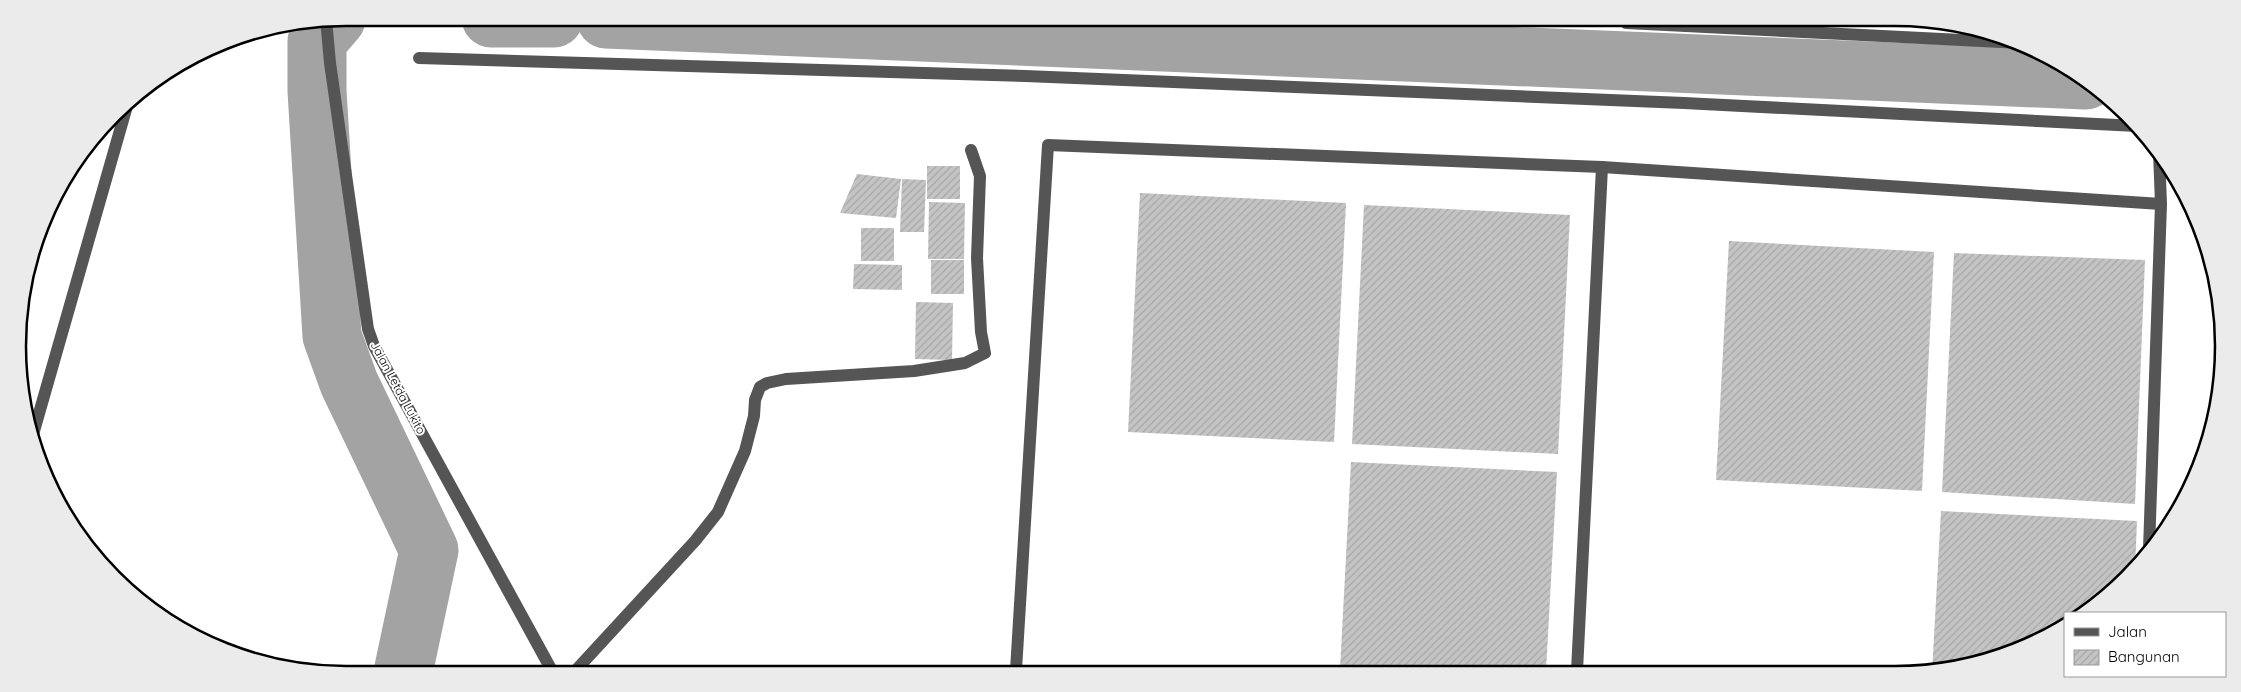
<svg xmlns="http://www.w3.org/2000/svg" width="2241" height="692" viewBox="0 0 2241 692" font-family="Quicksand,sans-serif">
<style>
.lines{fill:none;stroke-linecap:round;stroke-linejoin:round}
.river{stroke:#a3a3a3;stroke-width:59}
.building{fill:url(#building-hatch)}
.minor{stroke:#555;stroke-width:12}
.labels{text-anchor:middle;stroke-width:4;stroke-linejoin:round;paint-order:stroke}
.street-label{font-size:12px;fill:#000;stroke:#fff}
.rim{fill:none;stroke:#000;stroke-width:2.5}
</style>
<defs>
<pattern id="building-hatch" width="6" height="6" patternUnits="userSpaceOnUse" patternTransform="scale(1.25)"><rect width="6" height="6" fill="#c4c4c4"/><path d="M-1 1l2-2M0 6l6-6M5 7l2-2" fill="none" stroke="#a7a7a7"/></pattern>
</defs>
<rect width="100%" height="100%" fill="#fff"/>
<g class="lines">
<!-- river -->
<g class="river">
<path d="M491 18H554"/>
<path d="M336 19 317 41V91L332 336 349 383 429 550 404 668"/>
<path d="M606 19 2086 80"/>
</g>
</g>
<!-- building -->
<g class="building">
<rect x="927" y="166" width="33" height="33"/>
<path d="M857 174 901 179 896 218 840 213Z"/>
<path d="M902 179 926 180 924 232H900Z"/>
<path d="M61 186 20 322V303L52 200Z"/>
<path d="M1140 193 1346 203 1334 442 1128 432Z"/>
<path d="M929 202 965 203 964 259H928Z"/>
<path d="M1364 205 1570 215 1558 454 1352 444Z"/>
<rect x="861" y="228" width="33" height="33"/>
<path d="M1729 241 1934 252 1922 491 1716 480Z"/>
<path d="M1954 253 2145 260 2135 504 1942 492Z"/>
<rect x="931" y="260" width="33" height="34"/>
<path d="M854 264 902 265V290L853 289Z"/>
<path d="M916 302 953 303 952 360 915 359Z"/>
<path d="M1351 462 1557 472 1546 671 1340 670Z"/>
<path d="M1941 511 2137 521 2135 569 2127 578 2079 613H2065V623L2041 640 1932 672Z"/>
</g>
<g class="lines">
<!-- minor -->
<g class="minor">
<path d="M326 19 330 63 368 329 374 346 551 669"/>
<path d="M1626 23 2021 43"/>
<path d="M419 58 1025 76 1684 103 2137 126"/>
<path d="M32 438 129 99"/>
<path d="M2149 549 2161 204"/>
<path d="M577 669 695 541 718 512 745 451 754 416 755 400 760 387 767 383 786 379 914 371 965 363 985 353 981 332 977 258 980 176 971 150"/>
<path d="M1016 670 1048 145 1602 167 2161 204 2159 152"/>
<path d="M1577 671 1602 167"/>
</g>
</g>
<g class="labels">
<!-- street labels -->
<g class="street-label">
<text transform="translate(398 388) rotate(62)" y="4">Jalan Letda Lukito</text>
</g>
</g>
<!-- crop -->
<path d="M0 0H2241V692H0ZM346 26H1895A320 320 0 0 1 2215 346V346A320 320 0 0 1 1895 666H346A320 320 0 0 1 26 346V346A320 320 0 0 1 346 26Z" fill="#ebebeb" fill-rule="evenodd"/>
<path class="rim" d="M346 26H1895A320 320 0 0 1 2215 346V346A320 320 0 0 1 1895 666H346A320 320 0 0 1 26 346V346A320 320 0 0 1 346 26Z"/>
<!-- legend -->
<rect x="2064" y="612" width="162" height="65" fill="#ffffff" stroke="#999999"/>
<rect x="2074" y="628" width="25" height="8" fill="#555555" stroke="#999999"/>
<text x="2108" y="637" font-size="15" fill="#000000">Jalan</text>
<rect x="2074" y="650" width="25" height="15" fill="url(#building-hatch)" stroke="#999999"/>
<text x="2108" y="662" font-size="15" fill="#000000">Bangunan</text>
</svg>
